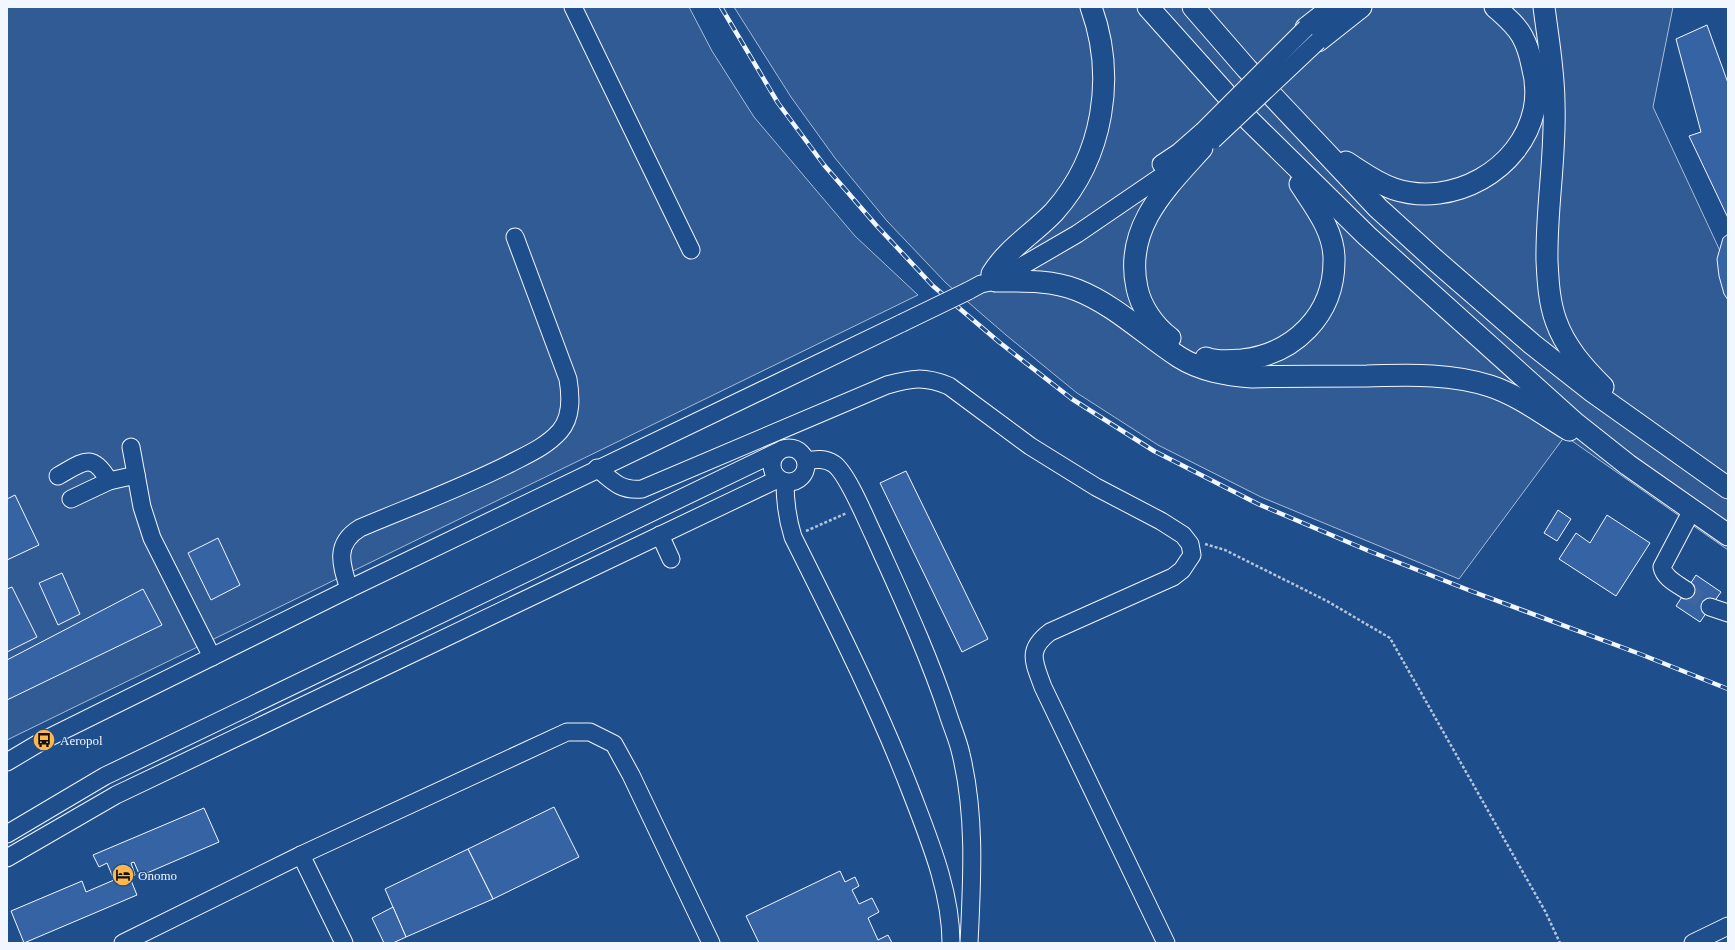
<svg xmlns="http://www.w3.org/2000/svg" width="1735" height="950" viewBox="0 0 1735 950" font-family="'Times New Roman',serif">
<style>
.built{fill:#305b95;stroke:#a8bbd7}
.building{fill:#3563a3;stroke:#f2f6ff}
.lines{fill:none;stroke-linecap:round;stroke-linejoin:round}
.minor-tunnel{stroke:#3f679d;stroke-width:17;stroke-dasharray:17 8;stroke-linecap:butt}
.minor-casing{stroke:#f2f6ff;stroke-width:19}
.major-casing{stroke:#f2f6ff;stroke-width:23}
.path{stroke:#b3c4dc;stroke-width:2.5;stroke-dasharray:3 2;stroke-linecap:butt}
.minor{stroke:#1f4e8c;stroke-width:17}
.major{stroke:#1f4e8c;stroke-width:21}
.rail-casing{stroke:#f2f6ff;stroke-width:4.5}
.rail{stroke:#1f4e8c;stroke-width:3;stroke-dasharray:9;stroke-linecap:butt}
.minor-bridge-casing{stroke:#f2f6ff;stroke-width:19;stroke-linecap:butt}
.minor-bridge{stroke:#1f4e8c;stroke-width:17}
.labels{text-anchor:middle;stroke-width:3;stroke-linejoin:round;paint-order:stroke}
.poi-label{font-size:13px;fill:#f2f6ff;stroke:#1f4e8c;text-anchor:start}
</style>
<rect width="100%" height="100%" fill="#1f4e8c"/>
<!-- built -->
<g class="built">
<path d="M7 7H689L712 51 754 117 855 236 918 295 7 740Z"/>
<path d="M734 7H1673L1653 107 1728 268V550L1565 436 1459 579 1261 497 1158 445 1077 393 1006 335 946 283 887 221 835 158 791 97Z"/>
</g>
<!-- building -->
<g class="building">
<path d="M1707 25 1728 83V218L1689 136 1701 132 1676 39Z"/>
<path d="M1728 234V300L1724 294 1719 276 1717 259 1723 238Z"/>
<path d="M906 471 988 639 962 652 880 483Z"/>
<path d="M15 495 39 545 7 560V499Z"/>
<path d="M1558 510 1571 519 1557 541 1544 533Z"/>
<path d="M1607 515 1650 543 1616 596 1559 559 1576 533 1590 543Z"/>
<path d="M218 538 240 585 211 600 188 553Z"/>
<path d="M62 573 80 614 58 625 39 583Z"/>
<path d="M1696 575 1721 592 1700 622 1676 606Z"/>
<path d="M12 587 37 637 7 652V589Z"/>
<path d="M143 589 162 625 7 700V660Z"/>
<path d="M554 807 579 857 493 899 468 849Z"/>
<path d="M204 808 219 842 140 876 134 862 131 863 135 875 130 878 137 895 24 943 11 911 82 881 86 892 114 880 107 863 99 867 93 855Z"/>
<path d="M468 849 493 899 406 937 385 889Z"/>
<path d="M840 871 845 882 855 877 859 886 852 890 859 904 872 898 879 912 868 918 878 940 888 935 892 943H759L746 916Z"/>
<path d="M393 907 406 937 393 943H384L372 918Z"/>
</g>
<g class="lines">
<!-- minor-tunnel -->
<path class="minor-tunnel" d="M1686 590 1710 607"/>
<!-- minor casing -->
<g class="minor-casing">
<g id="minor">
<path d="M573 7 691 250"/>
<path d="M1161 164 1179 152 1203 131"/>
<path d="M968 291 981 284 996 281 1077 234 1181 163"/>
<path d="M131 447 142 507 152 538 212 657"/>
<circle cx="789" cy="465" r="17"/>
<path d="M806 461C816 459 825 458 834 464 848 474 867 522 875 538 901 596 928 653 948 714 952 727 958 740 961 754 976 816 972 880 969 943"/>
<path d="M597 468C613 482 621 491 642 489L887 385C912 378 924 376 949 386L1030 446 1096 487 1161 521 1183 535 1190 544 1192 555 1182 570 1173 577 1050 632C1026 650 1034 662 1043 687L1166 943"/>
<path d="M58 476C83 462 92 451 109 481"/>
<path d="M785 482C785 502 787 518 793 537 836 623 879 708 913 797 931 844 951 893 951 943"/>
<path d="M71 499 109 481 136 475"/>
<path d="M660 535 671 559"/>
<path d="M349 589C341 564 334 544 360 528 410 507 461 488 509 464 526 455 546 447 560 431 572 417 571 397 568 379L515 237"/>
<path d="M1686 590C1677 584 1664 578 1662 567L1692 510"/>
<path d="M1710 607 1728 613"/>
<path d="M7 762 44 740 349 589 902 323"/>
<path d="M7 834 105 776 777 452"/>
<path d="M301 855 344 943"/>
<path d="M7 858 116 795 778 479"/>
<path d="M123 943 301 855 567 732H590L614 744 631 775 711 943"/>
<path d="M1693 943 1728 926"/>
</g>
</g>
<!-- major casing -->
<g class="major-casing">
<g id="major">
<path d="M1148 7 1250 121 1367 236 1575 423 1628 465 1728 535"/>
<path d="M1193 7 1247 69 1378 208 1434 259 1532 344 1593 392 1728 488"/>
<path d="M1544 7C1548 39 1554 71 1554 104 1556 156 1546 208 1547 261 1548 281 1549 302 1556 321 1565 347 1584 368 1603 387"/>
<path d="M1306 28 1333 7"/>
<path d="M1318 41 1361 7"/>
<path d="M1346 162C1362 172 1376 183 1394 189 1452 208 1521 170 1534 110 1537 95 1536 79 1532 65 1530 55 1527 45 1522 36 1516 25 1505 16 1495 7"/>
<path d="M992 274C1007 249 1034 233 1054 212 1104 156 1116 76 1091 7"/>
<path d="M996 281C1022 281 1052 280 1077 290 1115 305 1145 335 1179 357 1201 371 1227 375 1252 377 1290 376 1329 376 1367 376 1408 375 1450 373 1490 386 1518 395 1544 415 1569 430"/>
<path d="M1170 338C1154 326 1141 307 1137 288 1124 228 1165 189 1202 148"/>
<path d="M1206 358C1216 362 1231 361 1242 360 1294 354 1334 315 1334 261 1335 232 1315 207 1300 184"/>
</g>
</g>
<!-- path -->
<g class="path">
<path d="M806 531 847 513"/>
<path d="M1205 544 1225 550 1327 601 1390 638 1545 911 1560 943"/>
</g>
<!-- minor -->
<use href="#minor" class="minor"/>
<!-- major -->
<use href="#major" class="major"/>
<!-- rail casing -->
<g class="rail-casing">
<path id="rail" d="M721 7 778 103 824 165 876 225 933 286 999 342 1072 399 1154 451 1258 504 1369 551 1471 591 1640 654 1728 689"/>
</g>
<!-- rail -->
<use href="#rail" class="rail"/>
<!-- minor-bridge casing -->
<g class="minor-bridge-casing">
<g id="minor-bridge">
<path d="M1203 131 1306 28"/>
<path d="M1213 140 1318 41"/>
<path d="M902 323 968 291"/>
</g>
</g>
<!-- minor-bridge -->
<use href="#minor-bridge" class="minor-bridge"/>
</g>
<!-- icons -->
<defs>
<g id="bus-disc" transform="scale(1.15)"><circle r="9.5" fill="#ffb74d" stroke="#1f4e8c"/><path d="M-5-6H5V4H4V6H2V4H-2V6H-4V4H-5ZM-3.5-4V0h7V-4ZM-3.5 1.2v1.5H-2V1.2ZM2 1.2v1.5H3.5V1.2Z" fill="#111"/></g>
<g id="hotel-disc" transform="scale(1.15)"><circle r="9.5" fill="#ffb74d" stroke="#1f4e8c"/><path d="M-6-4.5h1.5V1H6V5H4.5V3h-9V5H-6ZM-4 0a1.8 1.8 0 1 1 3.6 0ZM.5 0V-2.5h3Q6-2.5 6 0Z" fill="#111"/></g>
</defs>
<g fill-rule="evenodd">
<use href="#bus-disc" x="44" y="740"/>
<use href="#hotel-disc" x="123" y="875"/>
</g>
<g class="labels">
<!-- poi labels -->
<g class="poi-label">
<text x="60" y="745">Aeropol</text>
<text x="138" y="880">Onomo</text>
</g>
</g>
<!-- border -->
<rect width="1735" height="950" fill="none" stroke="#f2f6ff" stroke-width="16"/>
</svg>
